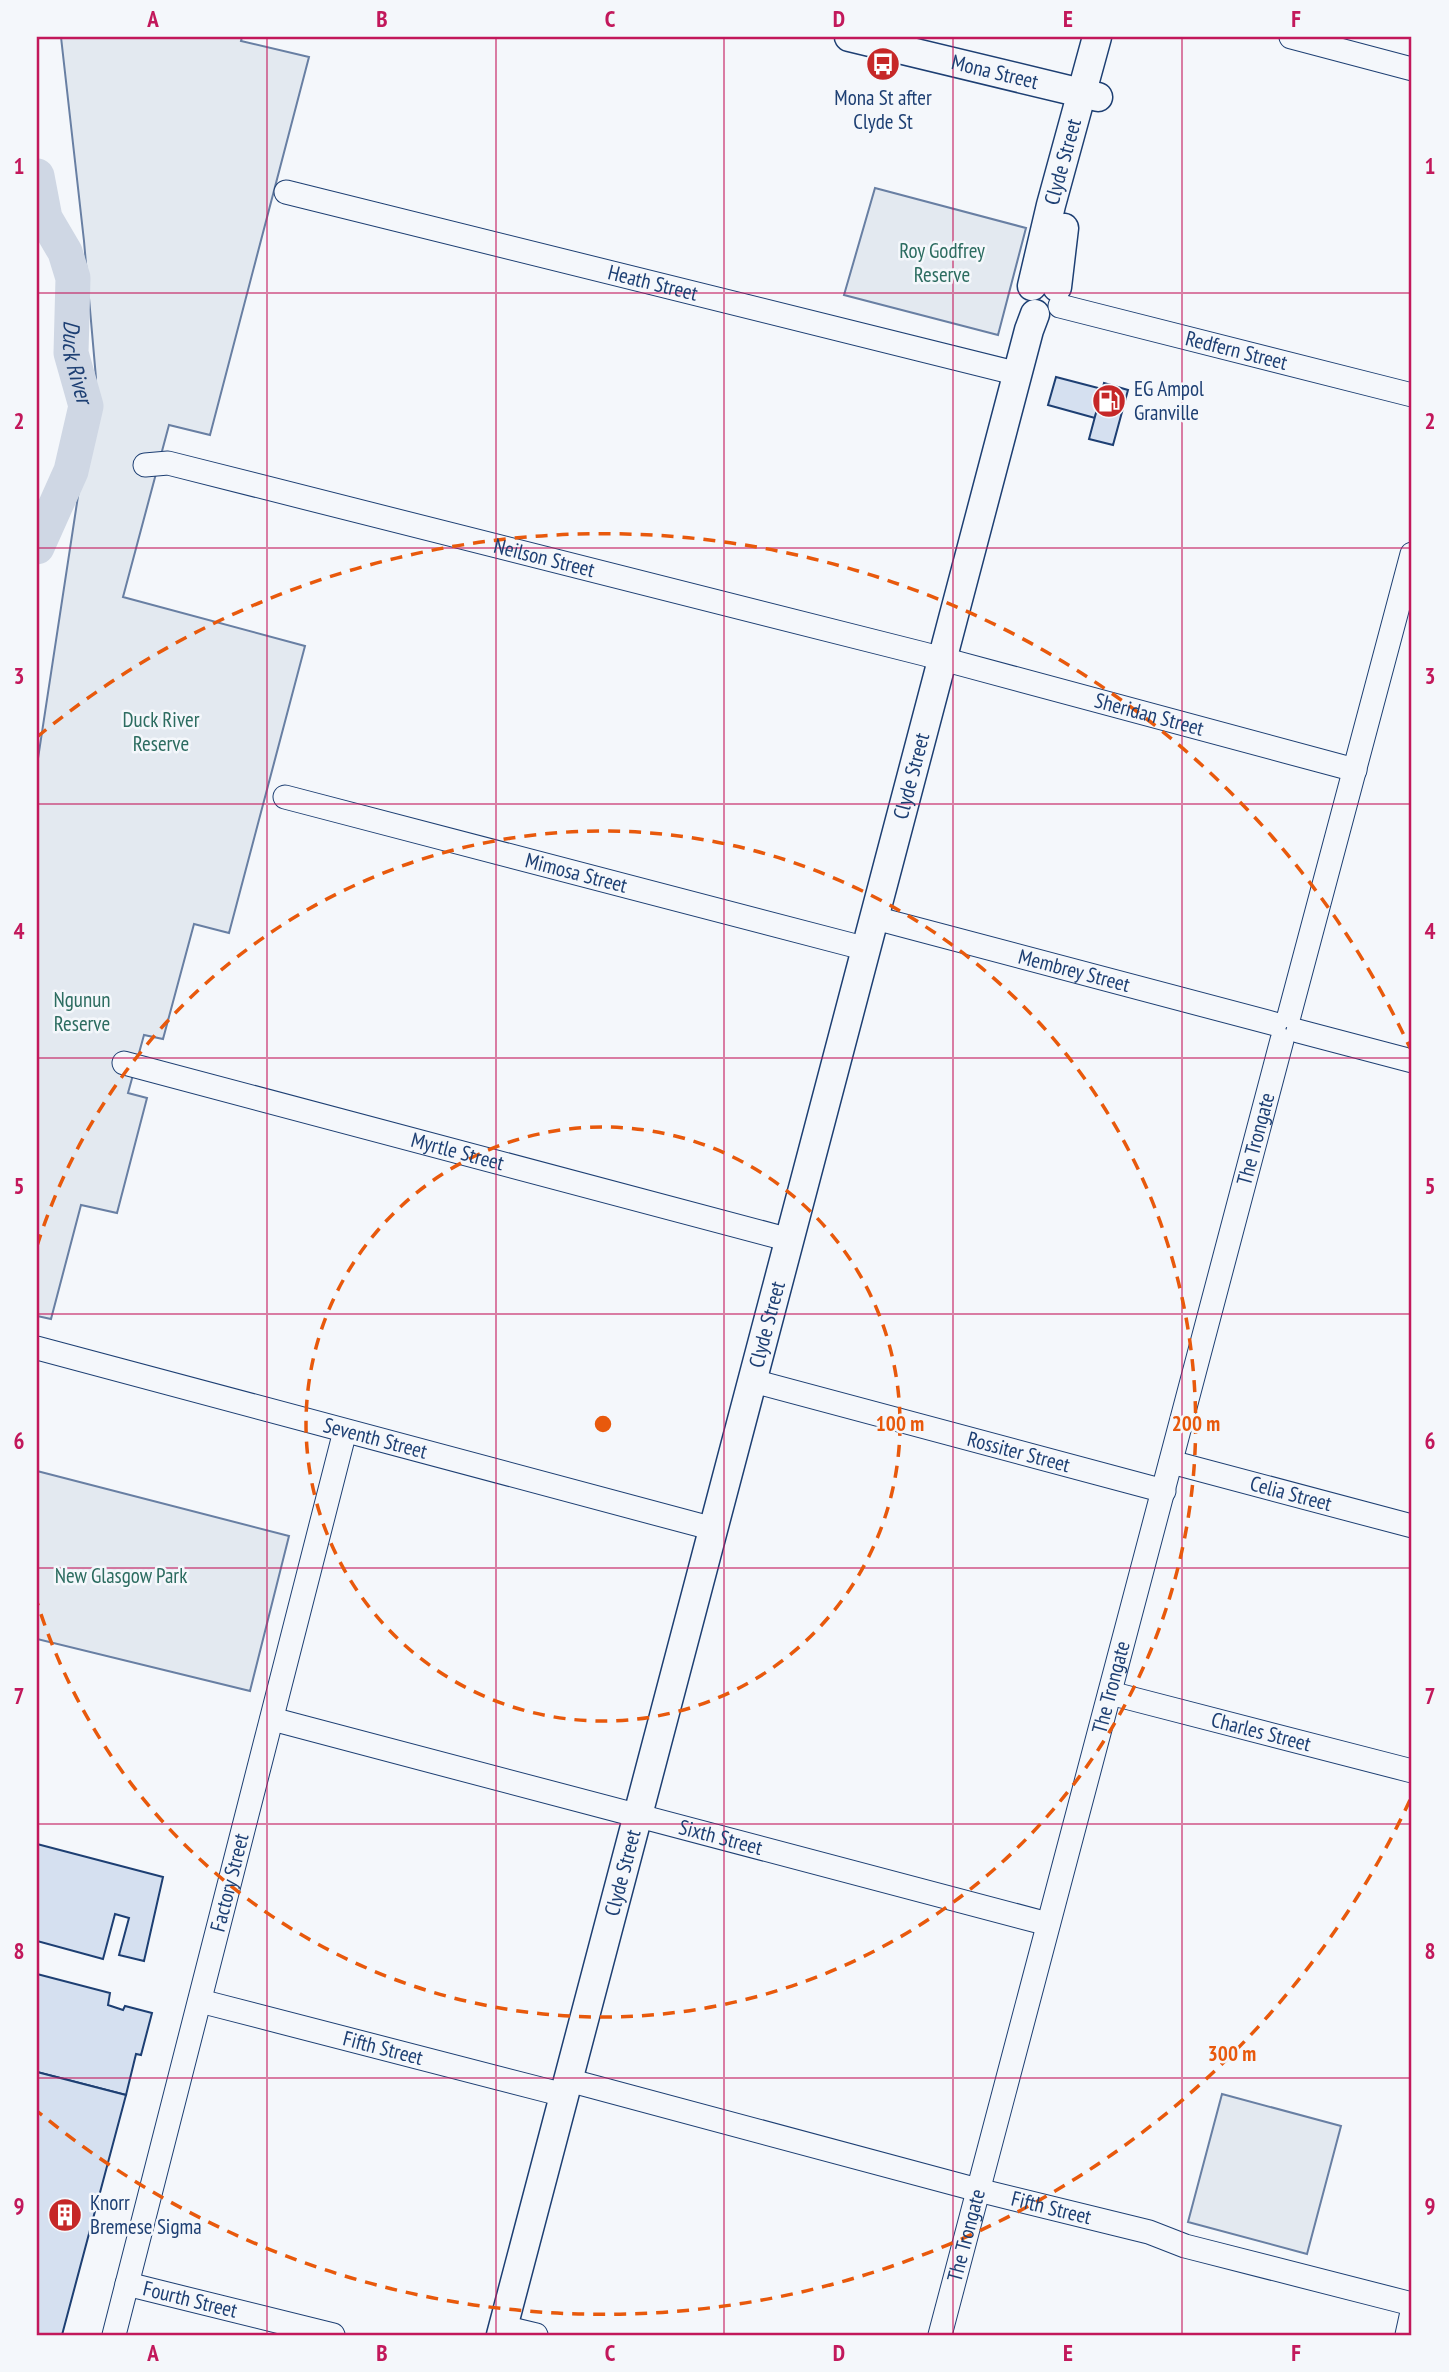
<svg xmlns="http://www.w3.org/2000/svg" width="1449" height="2372" viewBox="0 0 1449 2372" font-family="'PT Sans Narrow',sans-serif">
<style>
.green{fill:#e3e9f0;stroke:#687fa3;stroke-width:2}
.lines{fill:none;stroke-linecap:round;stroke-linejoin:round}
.river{stroke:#cfd7e4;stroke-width:35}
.building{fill:#d5e0f0;stroke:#1d3f73;stroke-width:2}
.minor-casing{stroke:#1d3f73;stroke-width:25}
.major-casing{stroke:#1d3f73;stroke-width:31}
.minor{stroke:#f4f7fb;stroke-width:23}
.major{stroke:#f4f7fb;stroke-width:28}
.grid{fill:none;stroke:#c2185b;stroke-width:2;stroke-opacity:0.55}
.ring{fill:none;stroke:#e8590c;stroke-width:3.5;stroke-dasharray:12 9}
.labels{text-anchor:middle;stroke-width:5;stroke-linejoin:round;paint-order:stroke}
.street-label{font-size:21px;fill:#1d3f73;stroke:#f4f7fb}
.poi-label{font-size:21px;fill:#1d3f73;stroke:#f4f7fb;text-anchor:start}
.park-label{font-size:21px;fill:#2c6c60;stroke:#f4f7fb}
.water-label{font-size:23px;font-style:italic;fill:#1d3f73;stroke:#f4f7fb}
.centre{fill:#e8590c;stroke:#f4f7fb;stroke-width:3.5}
.ring-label{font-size:21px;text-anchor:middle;font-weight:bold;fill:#e8590c;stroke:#f4f7fb;stroke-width:5;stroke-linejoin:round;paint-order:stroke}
.neatline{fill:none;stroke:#c2185b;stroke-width:2.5}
.grid-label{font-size:23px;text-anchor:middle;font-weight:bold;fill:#c2185b}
</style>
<rect width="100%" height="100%" fill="#f4f7fb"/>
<!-- green -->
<g class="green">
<path d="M61 37H242L241 41 309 57 210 435 169 425 123 597 305 646 229 933 194 924 163 1039 144 1035 128 1093 147 1098 117 1213 81 1205 51 1319 37 1316V765L96 378 84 241Z"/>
<path d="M875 188 1026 228 998 335 844 295Z"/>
<path d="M37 1471 289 1536 250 1691 37 1639Z"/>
<path d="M1222 2094 1341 2126 1307 2254 1188 2222Z"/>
</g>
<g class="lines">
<!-- river -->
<path class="river" id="s1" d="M37 176 45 218 65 252 73 278 71 353 86 406 71 471 37 547"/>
</g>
<!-- building -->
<g class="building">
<path d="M1056 377 1102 389 1095 418 1048 405Z"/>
<path d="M1104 383 1128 390 1113 445 1089 439Z"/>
<path d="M37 1844 163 1877 144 1961 119 1955 129 1918 115 1914 103 1959 37 1941Z"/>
<path d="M37 1974 110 1993 108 2005 123 2010 125 2006 152 2013 141 2055 136 2054 126 2095 37 2072Z"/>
<path d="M37 2072 126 2095 62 2335H37Z"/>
</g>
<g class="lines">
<!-- minor casing -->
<g class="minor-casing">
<g id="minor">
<path d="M1291 37 1412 69"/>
<path id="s2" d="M286 192 1019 374"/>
<path id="s3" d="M1060 306 1412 395"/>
<path id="s4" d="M145 465 168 463 924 654 1355 770"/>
<path id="s5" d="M285 797 867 949"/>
<path id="s6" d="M875 918 1275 1024"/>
<path d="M1289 1016 1412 554"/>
<path d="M1298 1031 1412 1061"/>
<path id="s7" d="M124 1063 790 1240"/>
<path id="s8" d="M37 1348 714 1529"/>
<path id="s9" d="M753 1381 1164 1491"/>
<path id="s10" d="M1171 1462 1412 1526"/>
<path id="s11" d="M1110 1693 1412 1771"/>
<path id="s12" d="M272 1719 1048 1924"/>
<path id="s13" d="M200 2001 564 2095"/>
<path id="s14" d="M568 2080 978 2190 1149 2232 1185 2246 1412 2304"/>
<path id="s15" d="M127 2284 333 2335"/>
<path d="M503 2327 536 2335"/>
<path id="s16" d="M114 2335 345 1431"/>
<path id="s17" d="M940 2335 1282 1040"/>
<path d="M1407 2335 1412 2312"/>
</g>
</g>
<!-- major casing -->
<g class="major-casing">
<g id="major">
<path id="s18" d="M849 37 1098 97"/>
<path id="s19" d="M1032 286 1051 205 1097 37"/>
<path d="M1057 287 1064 228"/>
<path id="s20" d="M501 2335 1029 330 1035 314"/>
</g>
</g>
<!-- minor -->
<use href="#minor" class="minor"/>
<!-- major -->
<use href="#major" class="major"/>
</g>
<!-- grid -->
<path class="grid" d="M267 37V2335M496 37V2335M724 37V2335M953 37V2335M1182 37V2335M37 293H1412M37 548H1412M37 804H1412M37 1058H1412M37 1314H1412M37 1568H1412M37 1824H1412M37 2078H1412"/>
<!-- distance rings -->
<g class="ring">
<circle cx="603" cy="1424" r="297"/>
<path d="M37 1246A593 593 0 1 1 37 1602"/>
<path d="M1410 1800A890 890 0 0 1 37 2111M37 737A890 890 0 0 1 1410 1048"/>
</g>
<!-- icons -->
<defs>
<g id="bus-disc" transform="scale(1.75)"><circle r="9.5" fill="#c62828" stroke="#f4f7fb"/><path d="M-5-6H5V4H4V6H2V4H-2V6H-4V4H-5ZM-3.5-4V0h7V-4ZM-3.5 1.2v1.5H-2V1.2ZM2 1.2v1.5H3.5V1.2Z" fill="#fff"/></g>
<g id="fuel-disc" transform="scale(1.75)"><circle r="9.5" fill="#c62828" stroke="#f4f7fb"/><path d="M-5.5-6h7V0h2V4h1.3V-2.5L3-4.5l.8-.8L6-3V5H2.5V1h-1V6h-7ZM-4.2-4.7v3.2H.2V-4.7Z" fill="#fff"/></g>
<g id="building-disc" transform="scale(1.75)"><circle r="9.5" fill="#c62828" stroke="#f4f7fb"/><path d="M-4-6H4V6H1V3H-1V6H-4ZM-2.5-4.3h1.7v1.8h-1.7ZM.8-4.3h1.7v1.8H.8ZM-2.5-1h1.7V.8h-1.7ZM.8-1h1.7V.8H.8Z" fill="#fff"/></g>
</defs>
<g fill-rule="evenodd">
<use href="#bus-disc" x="883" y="64"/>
<use href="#fuel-disc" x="1109" y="401"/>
<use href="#building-disc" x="65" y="2215"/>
</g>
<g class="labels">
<!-- street labels -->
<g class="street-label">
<text dy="7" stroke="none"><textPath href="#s18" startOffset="150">Mona Street</textPath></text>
<text dy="7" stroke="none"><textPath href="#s19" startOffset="128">Clyde Street</textPath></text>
<text dy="7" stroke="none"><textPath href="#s2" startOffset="378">Heath Street</textPath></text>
<text dy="7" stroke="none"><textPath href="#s3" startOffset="182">Redfern Street</textPath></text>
<text dy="7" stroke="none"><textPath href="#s4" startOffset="411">Neilson Street</textPath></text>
<text dy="7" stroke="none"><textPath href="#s4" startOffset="1036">Sheridan Street</textPath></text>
<text dy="7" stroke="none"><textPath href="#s20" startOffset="1612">Clyde Street</textPath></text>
<text dy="7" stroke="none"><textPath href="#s5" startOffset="301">Mimosa Street</textPath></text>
<text dy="7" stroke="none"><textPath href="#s6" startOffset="206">Membrey Street</textPath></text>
<text dy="7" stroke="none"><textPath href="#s17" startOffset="1237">The Trongate</textPath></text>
<text dy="7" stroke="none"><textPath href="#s7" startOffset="345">Myrtle Street</textPath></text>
<text dy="7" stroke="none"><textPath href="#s20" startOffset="1045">Clyde Street</textPath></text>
<text dy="7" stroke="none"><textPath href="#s8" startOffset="350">Seventh Street</textPath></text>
<text dy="7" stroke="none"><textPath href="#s9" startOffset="275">Rossiter Street</textPath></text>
<text dy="7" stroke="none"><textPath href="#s10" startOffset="124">Celia Street</textPath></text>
<text dy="7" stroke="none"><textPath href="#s17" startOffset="670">The Trongate</textPath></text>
<text dy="7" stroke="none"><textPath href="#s11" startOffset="156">Charles Street</textPath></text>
<text dy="7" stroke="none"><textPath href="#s12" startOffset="464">Sixth Street</textPath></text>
<text dy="7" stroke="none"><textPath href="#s20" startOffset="478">Clyde Street</textPath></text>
<text dy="7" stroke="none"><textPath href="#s16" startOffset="467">Factory Street</textPath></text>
<text dy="7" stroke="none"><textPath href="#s13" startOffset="189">Fifth Street</textPath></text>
<text dy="7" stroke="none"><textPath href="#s14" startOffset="500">Fifth Street</textPath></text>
<text dy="7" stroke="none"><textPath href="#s17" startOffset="103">The Trongate</textPath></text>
<text dy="7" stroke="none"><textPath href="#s15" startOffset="65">Fourth Street</textPath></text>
</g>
<!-- poi labels -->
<g class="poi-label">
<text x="883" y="105" text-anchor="middle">Mona St after<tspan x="883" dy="24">Clyde St</tspan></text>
<text x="1134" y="396">EG Ampol<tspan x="1134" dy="24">Granville</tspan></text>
<text x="90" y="2210">Knorr<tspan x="90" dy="24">Bremese Sigma</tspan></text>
</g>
<!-- park labels -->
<g class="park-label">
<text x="942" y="258">Roy Godfrey<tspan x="942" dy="24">Reserve</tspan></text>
<text x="161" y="727">Duck River<tspan x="161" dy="24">Reserve</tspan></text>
<text x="82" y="1007">Ngunun<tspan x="82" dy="24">Reserve</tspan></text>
<text x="121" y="1583">New Glasgow Park</text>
</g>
<!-- water labels -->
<g class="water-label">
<text dy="8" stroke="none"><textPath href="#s1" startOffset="194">Duck River</textPath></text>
</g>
</g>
<circle cx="603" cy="1424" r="10" class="centre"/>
<g class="ring-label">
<text x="900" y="1431">100 m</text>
<text x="1196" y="1431">200 m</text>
<text x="1232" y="2061">300 m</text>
</g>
<!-- border -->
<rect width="1449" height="2372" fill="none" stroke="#f4f7fb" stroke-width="77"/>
<rect x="38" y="38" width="1372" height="2296" class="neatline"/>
<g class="grid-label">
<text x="153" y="27">A</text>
<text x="382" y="27">B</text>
<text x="610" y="27">C</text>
<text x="839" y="27">D</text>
<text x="1068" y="27">E</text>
<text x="1296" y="27">F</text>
<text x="19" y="174">1</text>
<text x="1430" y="174">1</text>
<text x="19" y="429">2</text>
<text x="1430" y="429">2</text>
<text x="19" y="684">3</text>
<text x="1430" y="684">3</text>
<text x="19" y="939">4</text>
<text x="1430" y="939">4</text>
<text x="19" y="1194">5</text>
<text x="1430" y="1194">5</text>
<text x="19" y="1449">6</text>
<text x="1430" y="1449">6</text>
<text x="19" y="1704">7</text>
<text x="1430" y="1704">7</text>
<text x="19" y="1959">8</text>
<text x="1430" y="1959">8</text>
<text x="19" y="2214">9</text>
<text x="1430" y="2214">9</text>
<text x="153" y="2361">A</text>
<text x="382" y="2361">B</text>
<text x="610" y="2361">C</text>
<text x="839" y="2361">D</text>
<text x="1068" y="2361">E</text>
<text x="1296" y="2361">F</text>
</g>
</svg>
